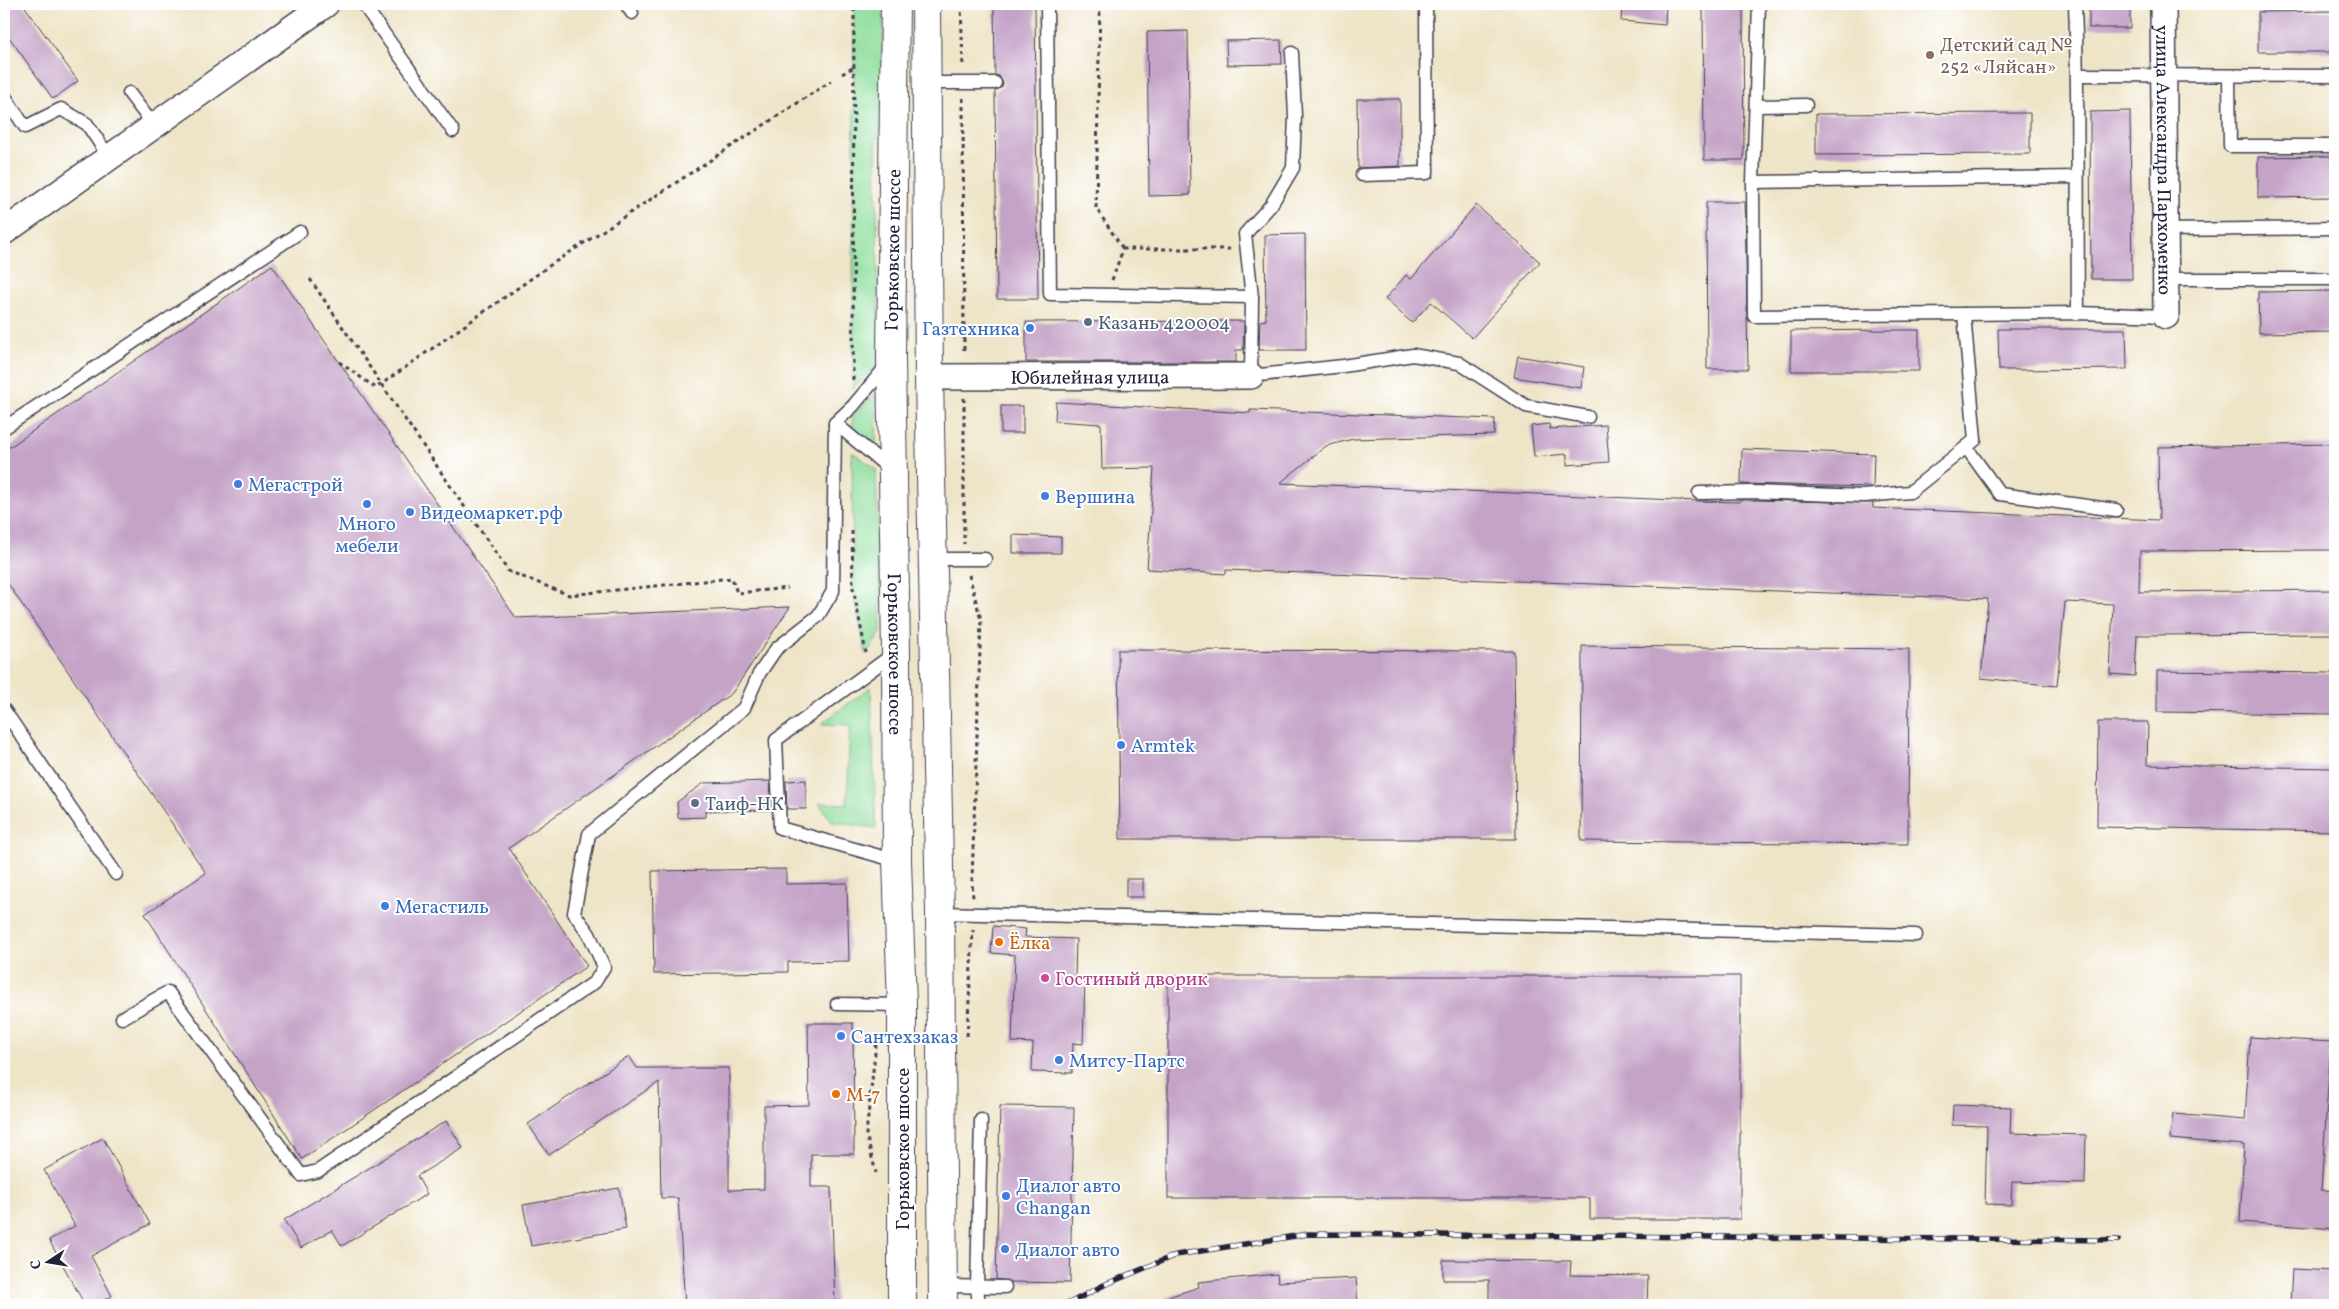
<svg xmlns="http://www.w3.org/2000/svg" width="2339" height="1309" viewBox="0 0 2339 1309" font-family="Vollkorn,serif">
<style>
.green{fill:#8fde9d;stroke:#58806c}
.building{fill:#c4a3c7}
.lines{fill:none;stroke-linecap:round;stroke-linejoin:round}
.service-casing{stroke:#413f50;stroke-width:15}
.minor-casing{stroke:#413f50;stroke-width:28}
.primary-casing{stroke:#413f50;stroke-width:30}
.path{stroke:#413f50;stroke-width:3;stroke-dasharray:4 4;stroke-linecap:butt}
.service{stroke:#fff;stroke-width:12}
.minor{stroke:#fff;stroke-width:25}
.primary{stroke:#fff;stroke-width:28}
.rail-casing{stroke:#22223b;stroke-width:5.5}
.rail{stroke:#fff;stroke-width:4;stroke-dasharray:11;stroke-linecap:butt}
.education-dot{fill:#8d6e63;stroke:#fff;stroke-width:2}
.service-dot{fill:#5c6f8a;stroke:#fff;stroke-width:2}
.shop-dot{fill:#3f7fe0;stroke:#fff;stroke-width:2}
.food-dot{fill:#e8710a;stroke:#fff;stroke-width:2}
.hotel-dot{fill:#d1479c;stroke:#fff;stroke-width:2}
.labels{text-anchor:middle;stroke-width:4;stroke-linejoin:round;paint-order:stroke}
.education-label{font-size:19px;fill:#785e54;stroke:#fff;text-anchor:start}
.street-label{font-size:19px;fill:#22223b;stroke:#fff}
.service-label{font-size:19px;fill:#4e5e75;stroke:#fff;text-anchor:start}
.shop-label{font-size:19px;fill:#366cbe;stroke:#fff;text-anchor:start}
.food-label{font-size:19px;fill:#c56008;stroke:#fff;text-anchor:start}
.hotel-label{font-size:19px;fill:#b23c85;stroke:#fff;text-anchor:start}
</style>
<rect width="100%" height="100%" fill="#fff"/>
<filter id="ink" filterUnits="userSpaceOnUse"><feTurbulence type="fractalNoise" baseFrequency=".02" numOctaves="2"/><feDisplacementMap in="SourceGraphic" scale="10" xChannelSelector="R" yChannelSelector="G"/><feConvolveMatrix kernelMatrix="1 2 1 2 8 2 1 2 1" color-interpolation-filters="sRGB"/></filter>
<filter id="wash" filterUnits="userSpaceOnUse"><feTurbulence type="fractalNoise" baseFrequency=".0096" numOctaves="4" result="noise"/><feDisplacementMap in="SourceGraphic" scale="20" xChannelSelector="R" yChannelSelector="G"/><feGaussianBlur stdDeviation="1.12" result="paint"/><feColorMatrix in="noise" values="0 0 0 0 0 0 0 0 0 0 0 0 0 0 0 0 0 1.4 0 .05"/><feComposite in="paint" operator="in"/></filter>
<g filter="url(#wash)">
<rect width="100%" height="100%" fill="#eee4c7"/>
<!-- green -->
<g class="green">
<path d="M854 4H883V124L876 142 879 363 853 388Z"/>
<path d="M877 393 876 446 852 428 853 414Z"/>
<path d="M852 452 876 469 881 633 866 654 853 588Z"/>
<path d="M871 687 876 828 832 822 819 803 847 804 850 725 821 724Z"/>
</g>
<g id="blocks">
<!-- building -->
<g class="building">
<path d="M4 4H23L78 81 53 99 4 30Z"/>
<path d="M994 4H1035L1038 299H997L995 91 1002 87 1003 83 999 76 995 75Z"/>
<path d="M1622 4H1666L1665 25 1621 21Z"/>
<path d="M1703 4H1743L1744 160H1704Z"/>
<rect x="2089" y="4" width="41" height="24"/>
<path d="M2335 11V52H2258V12Z"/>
<path d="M1188 31 1190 195 1149 196 1147 32Z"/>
<path d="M1281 40 1282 64 1227 65 1226 41Z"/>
<path d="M1357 99H1400V166L1358 168Z"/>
<path d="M2130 111 2132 279H2091L2090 112Z"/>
<path d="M2030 113V154L1816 155V114Z"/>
<path d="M2335 156V197L2258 198V157Z"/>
<path d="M1706 202H1745L1748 369H1707Z"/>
<path d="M1476 205 1540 262 1472 338 1431 302 1412 323 1385 299 1406 275 1411 279Z"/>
<path d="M1305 234 1306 350H1259L1260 321 1266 320 1265 235Z"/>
<path d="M272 265 516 618 790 607 732 693 509 848 587 966 302 1159 145 914 206 873 4 578V451Z"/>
<path d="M2335 291V332L2259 333 2258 292Z"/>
<path d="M1244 321 1243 350H1236V362H1026V322Z"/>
<path d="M1998 329H2126L2127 369 1999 370Z"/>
<path d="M1890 330H1919V371H1791V331Z"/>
<path d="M1518 356 1584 367 1581 388 1514 377Z"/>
<path d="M1056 402 1250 413V410L1495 419 1494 435 1353 439 1326 446 1280 483 1699 501 1740 502V500H1753L1873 503V508L2159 520 2158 447 2335 444V550L2140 551 2139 592 2335 590V634L2137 635 2135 676 2110 674 2113 604 2065 602 2057 686 1981 678 1988 599 1226 570V574L1147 569 1154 468 1102 469 1101 424 1055 421Z"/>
<rect x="1001" y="406" width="22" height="27"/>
<path d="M1549 424 1550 429 1606 425 1609 462 1567 465V454L1534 457 1531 426Z"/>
<path d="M1742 449 1874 454 1873 487 1741 484Z"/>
<path d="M1013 535 1061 537V553H1013Z"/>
<path d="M1582 646 1909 649 1908 844 1581 841Z"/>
<path d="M1118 650 1514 651 1516 839H1120Z"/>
<path d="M2157 671 2335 673V714L2157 712Z"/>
<path d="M2098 722H2148L2147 765 2335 768V831L2097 827Z"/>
<path d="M806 780V809H787L786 781Z"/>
<path d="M770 781 771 810 706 811V817L678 818 677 802 704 783Z"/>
<path d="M786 869V884L847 883 849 961 788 962V972L654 974 652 871Z"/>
<rect x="1126" y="879" width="17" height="18"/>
<path d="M993 926 1026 929 1025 937 1076 939 1075 978 1085 979 1083 1044 1073 1043 1072 1073 1032 1072 1033 1043 1012 1042 1015 955 991 953Z"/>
<path d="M1168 976H1740V1219H1590V1198H1168Z"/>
<path d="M808 1023H853L854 1154H811V1187H831L835 1305H685L678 1198H661L659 1082 549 1155 528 1124 629 1056 637 1068H729V1190L764 1189V1106L809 1105Z"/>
<path d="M2250 1037 2331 1042 2321 1190 2335 1191V1229L2240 1222 2244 1145 2170 1139 2173 1114 2245 1120Z"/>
<path d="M1953 1105 2011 1107 2010 1133 2086 1135 2085 1184 2012 1182 2011 1205 1985 1204 1987 1126 1952 1125Z"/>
<path d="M1000 1106 1074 1107 1070 1283 1011 1282 996 1279Z"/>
<path d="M446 1121 463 1148 417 1176 427 1194 342 1246 332 1230 301 1248 284 1220Z"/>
<path d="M103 1138 150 1224 91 1256 112 1296 94 1305H85L49 1240 75 1226 44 1170Z"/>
<path d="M619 1188 626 1229 531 1246 523 1205Z"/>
<path d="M1443 1260 1571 1261 1570 1275 1648 1276 1647 1305H1489V1280H1443Z"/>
<path d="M2292 1269 2335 1271 2334 1305H2290Z"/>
<path d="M1277 1274 1278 1282 1356 1278 1358 1305H1153V1302L1199 1287 1198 1282Z"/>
</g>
</g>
</g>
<g filter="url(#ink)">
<use href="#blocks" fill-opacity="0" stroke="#413f50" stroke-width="1"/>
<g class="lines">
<!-- service casing -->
<g class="service-casing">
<g id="service">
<path d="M363 4 453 131"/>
<path d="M626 4 632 13"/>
<path d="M1047 4 1050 294 1252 297 1251 376 1343 366 1413 355 1459 363 1526 406 1588 417"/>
<path d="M1759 4 1753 182 1754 316 2078 313 2166 316"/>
<path d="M2075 4C2079 107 2077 210 2078 313"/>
<path d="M2078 75 2335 76"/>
<path d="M2229 77 2230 146H2335"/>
<path d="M928 83H995"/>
<path d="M129 93 154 126"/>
<path d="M4 95 25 127 61 109 87 124 109 157"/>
<path d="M1756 106 1806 105"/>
<path d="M1362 175 1427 173 1426 4"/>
<path d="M1753 182 2076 177"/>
<path d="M2165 230 2335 228"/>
<path d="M2164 279H2335"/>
<path d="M1252 297 1245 234 1271 205 1293 168 1295 116 1292 53"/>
<path d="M835 423 892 471"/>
<path d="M4 428 300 232"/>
<path d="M1966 447 2000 494 2116 510"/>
<path d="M1699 493 1753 492 1864 496 1910 492 1975 440 1964 314"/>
<path d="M932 559H985"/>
<path d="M896 652 776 740 780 828 897 861"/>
<path d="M4 710 116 874"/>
<path d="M940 913 1916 935"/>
<path d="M837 1004 902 1005"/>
<path d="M122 1018 168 992 301 1175 318 1171 595 982 604 967 589 934 574 913 589 834 744 708 759 674 776 649 818 616 833 591 835 423 853 406 888 364"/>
<path d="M943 1286 1005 1287"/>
<path d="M979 1305 977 1287 981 1120"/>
</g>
</g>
<!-- minor casing -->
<g class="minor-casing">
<g id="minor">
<path id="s1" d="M2163 4 2166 316"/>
<path d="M4 232 326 4"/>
<path id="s2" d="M929 377 1251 376"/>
</g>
</g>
<!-- primary casing -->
<g class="primary-casing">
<g id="primary">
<path id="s3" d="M895 4 891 360 896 652 897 861 902 1005V1305"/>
<path d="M926 4 929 377 940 913 943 1305"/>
</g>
</g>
<!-- path -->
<g class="path">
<path d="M961 4 963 66"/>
<path d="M1100 4 1096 208 1123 249"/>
<path d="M842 74 854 67"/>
<path d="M963 98 964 354"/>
<path d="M310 279 508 571 569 595 732 578 737 593 788 588"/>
<path d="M1112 280 1123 249H1231"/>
<path d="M339 362 376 388 549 266 831 81"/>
<path d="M853 380 854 4"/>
<path d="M964 398V544"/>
<path d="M852 531 853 588 866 653"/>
<path d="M969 575 981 620 972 880 973 899"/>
<path d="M967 1036 973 930"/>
<path d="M876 1044 866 1134 876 1173"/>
</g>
<!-- service -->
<use href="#service" class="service"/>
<!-- minor -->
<use href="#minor" class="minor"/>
<!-- primary -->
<use href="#primary" class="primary"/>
<!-- rail casing -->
<g class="rail-casing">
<path id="rail" d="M1066 1305 1104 1285 1176 1255 1308 1234 2118 1240"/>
</g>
<!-- rail -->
<use href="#rail" class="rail"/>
</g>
</g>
<!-- markers -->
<circle class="education-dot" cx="1930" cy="55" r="5"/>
<g class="service-dot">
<circle cx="1088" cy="322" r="5"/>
<circle cx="695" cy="803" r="5"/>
</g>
<g class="shop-dot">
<circle cx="1030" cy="328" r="5"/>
<circle cx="238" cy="484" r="5"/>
<circle cx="1045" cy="496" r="5"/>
<circle cx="367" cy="504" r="5"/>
<circle cx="410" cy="512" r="5"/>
<circle cx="1121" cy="745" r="5"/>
<circle cx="385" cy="906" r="5"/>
<circle cx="841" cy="1036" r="5"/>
<circle cx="1059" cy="1060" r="5"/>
<circle cx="1006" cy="1196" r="5"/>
<circle cx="1005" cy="1249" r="5"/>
</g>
<g class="food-dot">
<circle cx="999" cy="942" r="5"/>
<circle cx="836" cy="1094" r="5"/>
</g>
<circle class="hotel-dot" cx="1045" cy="978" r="5"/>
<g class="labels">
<!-- education labels -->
<g class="education-label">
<text x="1940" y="51">Детский сад №<tspan x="1940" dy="22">252 «Ляйсан»</tspan></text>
</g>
<!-- street labels -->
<g class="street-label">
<text dy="7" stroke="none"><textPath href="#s1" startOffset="156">улица Александра Пархоменко</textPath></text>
<text transform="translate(892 250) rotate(-89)" y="7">Горьковское шоссе</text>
<text dy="7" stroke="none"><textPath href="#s2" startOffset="161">Юбилейная улица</textPath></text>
<text dy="7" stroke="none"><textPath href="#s3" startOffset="650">Горьковское шоссе</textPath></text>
<text transform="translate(902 1149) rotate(-90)" y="7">Горьковское шоссе</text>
</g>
<!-- service labels -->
<g class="service-label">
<text x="1098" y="329">Казань 420004</text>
<text x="705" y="810">Таиф-НК</text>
</g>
<!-- shop labels -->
<g class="shop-label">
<text x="1020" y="335" text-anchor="end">Газтехника</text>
<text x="248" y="491">Мегастрой</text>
<text x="1055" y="503">Вершина</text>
<text x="420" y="519">Видеомаркет.рф</text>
<text x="367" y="530" text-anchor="middle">Много<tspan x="367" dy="22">мебели</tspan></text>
<text x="1131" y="752">Armtek</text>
<text x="395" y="913">Мегастиль</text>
<text x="851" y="1043">Сантехзаказ</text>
<text x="1069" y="1067">Митсу-Партс</text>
<text x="1016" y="1192">Диалог авто<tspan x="1016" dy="22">Changan</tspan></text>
<text x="1015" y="1256">Диалог авто</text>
</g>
<!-- food labels -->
<g class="food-label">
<text x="1009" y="949">Ёлка</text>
<text x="846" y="1101">M-7</text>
</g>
<!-- hotel labels -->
<g class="hotel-label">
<text x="1055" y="985">Гостиный дворик</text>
</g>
</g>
<!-- margin -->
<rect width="2339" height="1309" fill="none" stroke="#fff" stroke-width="20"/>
<!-- north arrow -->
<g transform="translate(48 1262) rotate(258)" stroke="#ffffff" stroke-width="4" paint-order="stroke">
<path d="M0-4L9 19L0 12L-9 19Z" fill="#22223b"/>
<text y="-8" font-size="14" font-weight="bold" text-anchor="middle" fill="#22223b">С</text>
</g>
</svg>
